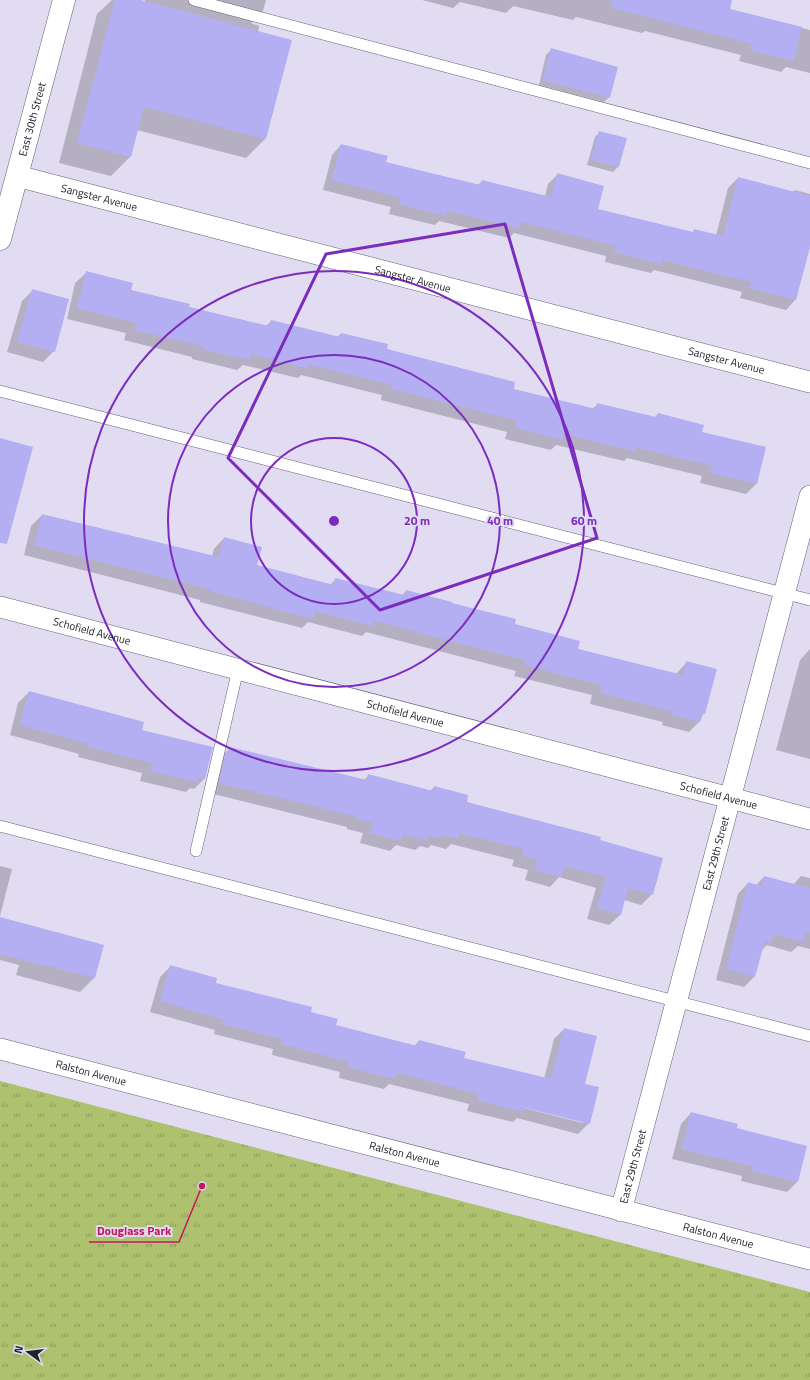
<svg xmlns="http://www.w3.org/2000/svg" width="810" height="1380" viewBox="0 0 810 1380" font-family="'Titillium Web',sans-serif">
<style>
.grass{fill:url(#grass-tufts)}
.shadow{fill:#0003;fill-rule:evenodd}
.building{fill:#b4aff2}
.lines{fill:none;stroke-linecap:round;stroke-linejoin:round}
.lane-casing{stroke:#646073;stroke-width:12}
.street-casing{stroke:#646073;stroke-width:22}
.secondary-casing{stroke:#646073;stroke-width:23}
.lane{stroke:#fff;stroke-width:11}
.street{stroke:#fff;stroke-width:21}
.secondary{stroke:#fff;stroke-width:22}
.marked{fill:none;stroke:#7b2cbf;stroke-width:3;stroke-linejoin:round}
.ring{fill:none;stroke:#7b2cbf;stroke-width:2}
.labels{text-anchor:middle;stroke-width:4;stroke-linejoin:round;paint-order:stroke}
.street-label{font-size:11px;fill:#222028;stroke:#e1dcf2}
.centre{fill:#7b2cbf;stroke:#e1dcf2;stroke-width:2}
.ring-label{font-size:12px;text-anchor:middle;font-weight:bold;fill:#7b2cbf;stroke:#e1dcf2;stroke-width:4;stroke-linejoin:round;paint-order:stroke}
.leader{fill:none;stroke:#c2185b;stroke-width:1.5}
.callout-dot{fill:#c2185b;stroke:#e1dcf2;stroke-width:1.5}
.callout-label{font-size:12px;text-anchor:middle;font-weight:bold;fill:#c2185b;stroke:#e1dcf2;stroke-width:4;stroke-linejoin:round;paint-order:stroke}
</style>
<defs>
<pattern id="grass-tufts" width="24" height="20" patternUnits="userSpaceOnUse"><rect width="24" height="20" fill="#aec16e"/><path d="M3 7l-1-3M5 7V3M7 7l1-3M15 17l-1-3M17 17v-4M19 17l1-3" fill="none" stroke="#8d9c5a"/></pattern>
</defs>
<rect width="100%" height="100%" fill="#e1dcf2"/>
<!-- grass -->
<path class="grass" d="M0 1081 810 1292V1380H0Z"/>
<!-- shadow -->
<g class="shadow">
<path d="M112 0H137L145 2V0H266L263 11 251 23 259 26 258 32 265 139 246 158 137 130 130 157 111 176 59 163 97 14Z"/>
<path d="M422 0H731L729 9 810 30V73L786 67 781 72 739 61 741 55 645 31 642 33 576 17 573 20 513 6 506 13 460 2 453 8Z"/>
<path d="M551 50 609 97 604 102 539 85 546 55Z"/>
<path d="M600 132 626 139 618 167 613 172 587 165 595 137Z"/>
<path d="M341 145 385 163 478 185 482 181 545 196 548 184 558 174 597 210 692 233 694 230 716 236 728 188 738 178 792 193 795 190 810 194V243L795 300 786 310 740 298 742 292 654 270 651 273 605 262 606 256 514 233 509 238 439 221 435 225 389 214 391 207 323 190 332 155Z"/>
<path d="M86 273 130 290 188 307 266 326 271 321 337 337 341 334 385 350 512 390 592 409 598 404 654 418 658 414 701 433 765 448 756 484 746 494 700 483 702 476 627 458 624 461 556 445 551 450 505 439 507 432 381 400 382 395 301 375 298 378 243 365 237 370 192 359V357L124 340 126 333 67 319 75 283Z"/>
<path d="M32 291 54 351 43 362 7 352 22 301Z"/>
<path d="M42 515 212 556 214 549 224 538 256 566 330 585 336 579 402 595 406 591 514 625 577 649 676 674 687 662 704 713 699 722 689 732 662 725 663 722 590 704 592 695 514 676 516 671 366 632 362 636 308 622 302 628 200 602V600L24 555 31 526Z"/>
<path d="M810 649V759L776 750 800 660Z"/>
<path d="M29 692 141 731 204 779 194 789 190 788 186 792 140 781 142 773 78 757 79 754 10 735 18 703Z"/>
<path d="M230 748 364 780 368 776 430 791 434 787 466 803 599 841 652 894 641 905 624 900 620 915 609 925 587 919 596 888 559 877 550 887 525 880 528 870 512 866 514 860 451 844 446 849 431 845 428 848 420 846 415 850 396 845 390 851 360 843 363 833 347 829V827L209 793 220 758Z"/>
<path d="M0 866 12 869 0 916Z"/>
<path d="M801 876 810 878V949L798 946 791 952 767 945 761 951 754 977 744 987 716 980 738 894 748 883 756 885 764 877 793 885Z"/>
<path d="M0 918 102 945 94 978 80 992 16 975 19 965 0 960Z"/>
<path d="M171 966 215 984 309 1013 335 1026 414 1046 419 1041 463 1059 544 1079 554 1039 564 1029 584 1085 589 1123 578 1134 517 1118 513 1122 467 1111 469 1104 389 1084 384 1089 339 1078 340 1072 272 1055 273 1049 214 1034 215 1030 150 1012 160 977ZM521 1106 583 1121V1123L520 1107Z"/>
<path d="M691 1113 736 1129 806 1147 797 1182 787 1192 741 1181 742 1176 672 1159 681 1124Z"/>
</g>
<!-- building -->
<g class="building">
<path d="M115 0H141L292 40 266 139 144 107 131 157 77 143Z"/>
<path d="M612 0H732L730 9 802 27 794 61 750 50 752 44 611 8Z"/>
<path d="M551 48 618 67 610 98 543 80Z"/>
<path d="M599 131 627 138 619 167 591 160Z"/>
<path d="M341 144 388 156 386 162 480 185 482 180 551 197 557 173 604 186 598 209 693 232 694 229 723 236 738 177 810 196V247L796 300 749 288 751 282 662 260 661 264 614 252 616 246 521 222 519 228 447 211 446 216 399 204 400 198 332 180Z"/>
<path d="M86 271 133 283 131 290 190 304 189 307 269 326 271 320 340 337 341 333 388 344 387 349 515 382 514 389 596 409 597 403 656 417 658 413 704 425 702 432 766 447 757 484 710 473 712 466 636 447 635 451 563 434 562 440 515 428 517 421 391 389 392 385 310 365 309 369 250 354 249 360 202 349V346L134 330 136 323 77 308Z"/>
<path d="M32 289 69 299 55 352 17 342Z"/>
<path d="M0 438 33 447 7 544 0 543Z"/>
<path d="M42 514 219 557 224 537 262 547 257 565 334 585 335 578 404 595 406 590 452 602V603L516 619 515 624 580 641 578 649 683 675 686 661 717 669 705 714 703 713 700 722 672 715 673 712 600 693 602 685 524 665 525 660 374 621 373 626 315 611 313 619 210 591V589L34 545Z"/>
<path d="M29 691 144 722 142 730 213 747 205 779 198 778 197 782 150 771 152 763 88 747 89 744 20 725Z"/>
<path d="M230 747 367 780 368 774 433 791 434 786 468 795 467 802 601 837 600 840 663 858 653 895 628 888 621 915 597 908 606 877 565 866 562 877 535 870 537 860 522 856 524 849 459 833 458 839 441 834 440 838 428 835 426 841 403 834 401 841 370 833 373 823 357 819V817L219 783 226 751H229Z"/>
<path d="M764 876 810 888V933L806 931 803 942 773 934 771 943 765 941 755 977 726 969 748 882 761 886Z"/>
<path d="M0 917 104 945 95 978 0 954Z"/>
<path d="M170 965 217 978 216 983 312 1007 311 1012 338 1019 336 1025 417 1046 419 1040 466 1052 464 1058 551 1079 564 1028 597 1036 585 1084 599 1087 590 1124 525 1108 524 1112 477 1100 479 1094 397 1073 395 1079 348 1067 350 1062 281 1044 283 1039 223 1024 224 1020 160 1001Z"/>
<path d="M691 1112 738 1124 737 1128 807 1146 798 1182 751 1171 752 1166 682 1149Z"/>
</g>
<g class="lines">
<!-- lane casing -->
<g class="lane-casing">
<g id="lane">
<path d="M194 0 810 163"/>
<path d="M0 391 810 600"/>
<path d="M0 826 810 1036"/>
<path d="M196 851 238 669"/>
</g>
</g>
<!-- street casing -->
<g class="street-casing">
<g id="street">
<path id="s1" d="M17 176 810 382"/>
<path id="s2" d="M0 607 810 819"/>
<path id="s3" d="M0 1049 810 1259"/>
<path id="s4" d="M621 1211 810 496"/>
</g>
</g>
<!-- secondary casing -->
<g class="secondary-casing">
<g id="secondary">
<path id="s5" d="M0 239 64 0"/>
</g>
</g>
<!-- lane -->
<use href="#lane" class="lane"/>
<!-- street -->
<use href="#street" class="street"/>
<!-- secondary -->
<use href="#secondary" class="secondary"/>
</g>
<!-- marked area -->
<path class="marked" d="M505 224 597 538 380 610 228 458 326 254Z"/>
<!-- distance rings -->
<g class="ring">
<circle cx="334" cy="521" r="83"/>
<circle cx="334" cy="521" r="166"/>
<circle cx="334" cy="521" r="250"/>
</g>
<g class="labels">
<!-- street labels -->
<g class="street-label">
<text dy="4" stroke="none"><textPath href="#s5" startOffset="124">East 30th Street</textPath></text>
<text dy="4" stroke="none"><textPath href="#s1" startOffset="85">Sangster Avenue</textPath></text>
<text dy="4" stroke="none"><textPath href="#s1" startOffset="409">Sangster Avenue</textPath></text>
<text dy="4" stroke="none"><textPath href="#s1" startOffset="733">Sangster Avenue</textPath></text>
<text dy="4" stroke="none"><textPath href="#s2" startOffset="95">Schofield Avenue</textPath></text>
<text dy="4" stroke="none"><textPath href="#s2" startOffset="419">Schofield Avenue</textPath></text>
<text dy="4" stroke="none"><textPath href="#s2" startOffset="743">Schofield Avenue</textPath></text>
<text dy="4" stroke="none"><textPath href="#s4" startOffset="370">East 29th Street</textPath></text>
<text dy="4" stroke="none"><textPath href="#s3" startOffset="94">Ralston Avenue</textPath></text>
<text dy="4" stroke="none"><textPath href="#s3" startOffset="418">Ralston Avenue</textPath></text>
<text dy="4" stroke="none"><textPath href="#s4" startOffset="46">East 29th Street</textPath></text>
<text dy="4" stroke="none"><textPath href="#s3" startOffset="742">Ralston Avenue</textPath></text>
</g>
</g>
<circle cx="334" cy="521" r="6" class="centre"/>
<g class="ring-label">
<text x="417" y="525">20 m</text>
<text x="500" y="525">40 m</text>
<text x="584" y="525">60 m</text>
</g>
<!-- callouts -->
<path class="leader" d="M202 1186L179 1242H89"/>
<circle class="callout-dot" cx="202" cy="1186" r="4"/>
<g class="callout-label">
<text x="134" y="1235">Douglass Park</text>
</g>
<!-- north arrow -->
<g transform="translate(28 1352) rotate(285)" stroke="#e1dcf2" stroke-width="3" paint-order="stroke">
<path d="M0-3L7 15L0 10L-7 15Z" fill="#222028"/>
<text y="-6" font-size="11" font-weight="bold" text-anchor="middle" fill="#222028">N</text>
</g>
</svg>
